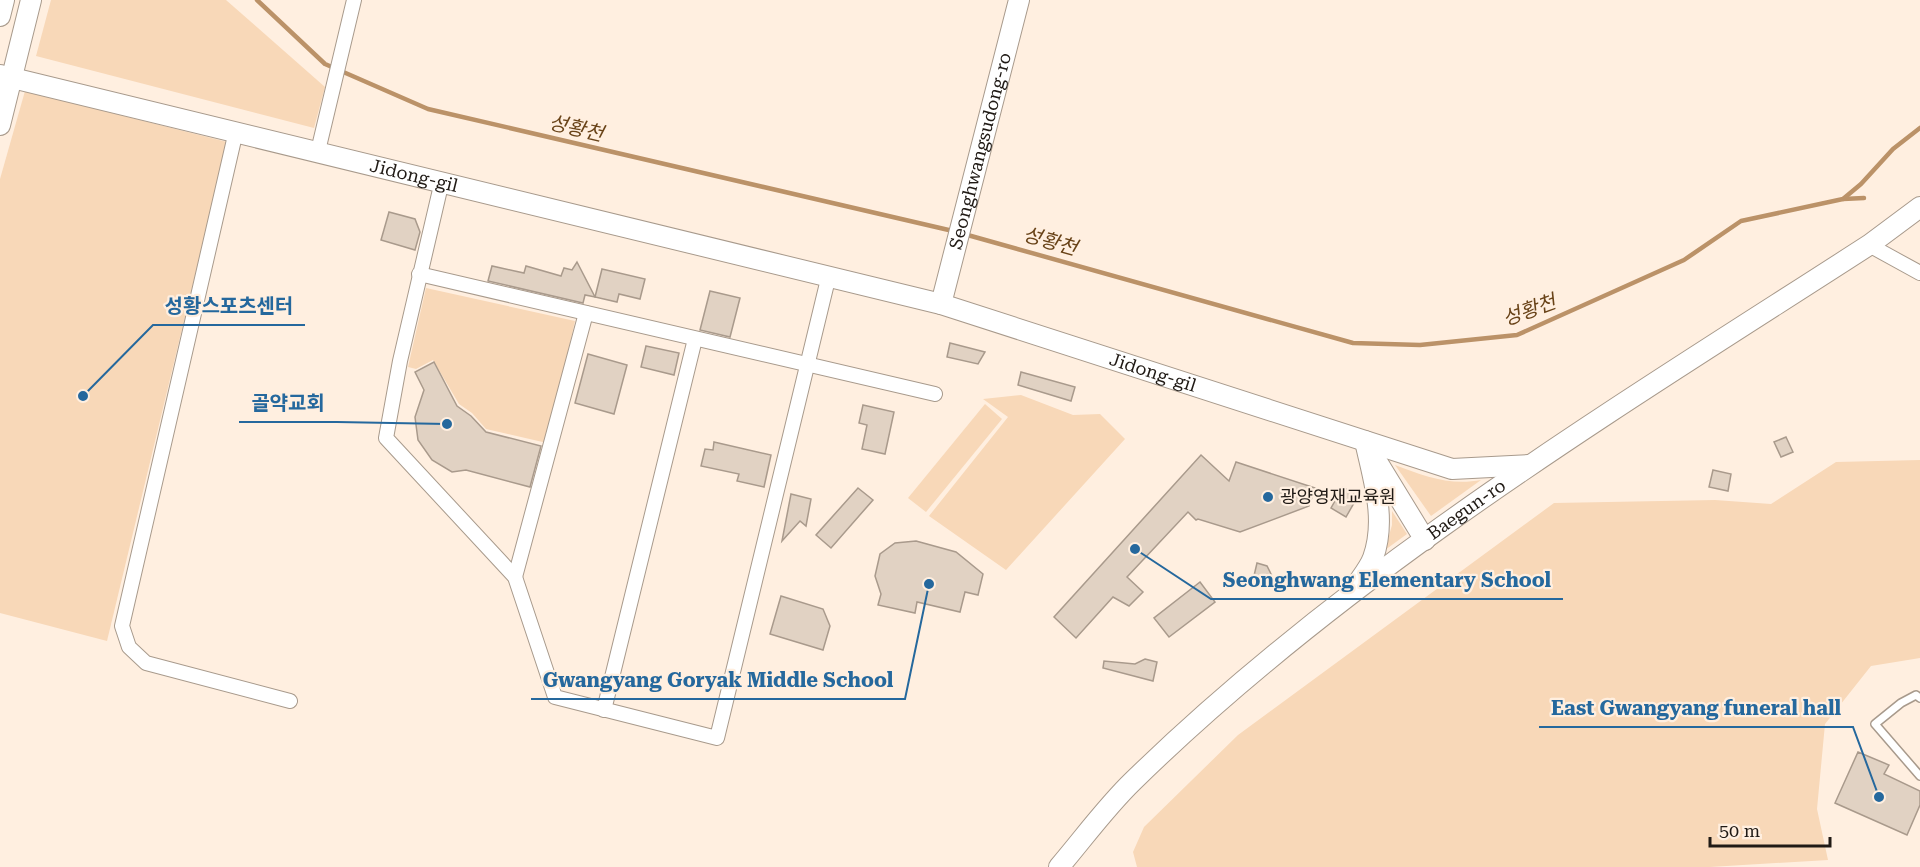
<svg xmlns="http://www.w3.org/2000/svg" width="1920" height="867" viewBox="0 0 1920 867" font-family="'Roboto Serif','Noto Sans KR',serif">
<style>
.green{fill:#f8d8b8}
.lines{fill:none;stroke-linecap:round;stroke-linejoin:round}
.stream{stroke:#bb9268;stroke-width:4.5}
.building{fill:#e1d2c3;stroke:#a99a8c;stroke-width:1.5}
.lane-casing{stroke:#a89a8c;stroke-width:10}
.street-casing{stroke:#a89a8c;stroke-width:16}
.secondary-casing{stroke:#a89a8c;stroke-width:22}
.lane{stroke:#fff;stroke-width:7}
.street{stroke:#fff;stroke-width:14}
.secondary{stroke:#fff;stroke-width:20}
.poi-dot{fill:#25689d;stroke:#ffefe0;stroke-width:2}
.labels{text-anchor:middle;stroke-width:4.5;stroke-linejoin:round;paint-order:stroke}
.street-label{font-size:18px;fill:#201a15;stroke:#ffefe0}
.poi-label{font-size:18px;fill:#201a15;stroke:#ffefe0;text-anchor:start}
.water-label{font-size:20px;font-style:italic;fill:#694318;stroke:#ffefe0}
.leader{fill:none;stroke:#25689d;stroke-width:2}
.callout-dot{fill:#25689d;stroke:#ffefe0;stroke-width:2}
.callout-label{font-size:20px;text-anchor:middle;font-weight:bold;fill:#25689d;stroke:#ffefe0;stroke-width:4.5;stroke-linejoin:round;paint-order:stroke}
</style>
<rect width="100%" height="100%" fill="#ffefe0"/>
<!-- green -->
<g class="green">
<path d="M51 0H226L325 87 314 128 36 56Z"/>
<path d="M25 91 227 142 107 641 0 613V179Z"/>
<path d="M426 288 575 321 547 443 486 429 472 413 459 404 433 360 416 369 408 367Z"/>
<path d="M1021 395 1073 415 1100 414 1125 439 1006 570 929 516 1008 417 983 399Z"/>
<path d="M985 404 1002 419 926 512 908 498Z"/>
<path d="M1920 460V658L1871 666 1825 724 1817 809 1828 860 1710 867H1137L1133 852 1144 827 1238 735 1554 503 1715 500 1771 504 1836 462Z"/>
<path d="M1395 465C1424 476 1450 486 1481 480L1431 516Z"/>
<path d="M1392 511 1407 534 1385 550 1392 525Z"/>
</g>
<g class="lines">
<!-- stream -->
<g class="stream">
<path d="M257 0 325 64 428 109 953 231"/>
<path d="M1843 199 1864 198"/>
<path d="M964 234 1353 343 1420 345 1517 335 1684 260 1741 221 1843 199 1861 184 1893 149 1920 128"/>
</g>
</g>
<!-- building -->
<g class="building">
<path d="M389 212 415 219 420 232 415 250 381 240Z"/>
<path d="M577 262 595 297 585 295 583 303 488 281 492 266 524 273 526 266 561 276 564 268 572 270Z"/>
<path d="M602 269 645 279 640 299 619 294 617 302 595 297Z"/>
<path d="M710 291 740 298 730 337 700 330Z"/>
<path d="M950 343 985 352 978 364 947 357Z"/>
<path d="M646 346 679 353 674 375 641 367Z"/>
<path d="M588 354 627 365 614 414 575 403Z"/>
<path d="M434 362 457 406 471 416 486 432 541 446 530 487 466 470 452 472 432 460 418 440 415 417 424 390 415 372Z"/>
<path d="M1021 372 1075 387 1071 401 1018 385Z"/>
<path d="M863 405 894 412 885 454 862 449 867 425 859 423Z"/>
<path d="M1786 437 1793 452 1781 457 1774 442Z"/>
<path d="M714 442 771 455 764 487 737 481 739 474 701 466 705 449 713 450Z"/>
<path d="M1201 455 1229 481 1236 462 1315 488 1309 506 1240 532 1198 519 1196 520 1188 512 1127 577 1143 592 1129 606 1113 597 1076 638 1054 617Z"/>
<path d="M1713 470 1731 474 1728 491 1709 487Z"/>
<path d="M1343 487 1358 496 1346 517 1331 508Z"/>
<path d="M858 488 873 500 831 548 816 535Z"/>
<path d="M791 494 811 499 806 526 800 521 782 541Z"/>
<path d="M916 541 956 552 983 574 978 595 965 592 960 612 917 602 915 613 878 605 881 594 875 576 880 554 895 543Z"/>
<path d="M1257 563 1267 566 1272 576 1270 584 1253 580Z"/>
<path d="M1200 582 1215 602 1169 637 1154 618Z"/>
<path d="M781 596 823 609 830 626 823 650 770 634Z"/>
<path d="M1145 659 1157 662 1153 681 1103 668 1104 661 1135 664Z"/>
<path d="M1858 752 1889 765 1884 774 1920 791V805L1907 835 1835 803Z"/>
</g>
<g class="lines">
<!-- lane casing -->
<g class="lane-casing">
<path id="lane" d="M1920 698 1916 695 1901 703 1875 724 1920 776"/>
</g>
<!-- street casing -->
<g class="street-casing">
<g id="street">
<path d="M236 131 122 626 129 647 146 663 290 701"/>
<path d="M318 151 354 0"/>
<path d="M442 181 400 361 386 438 515 577 555 697 717 738 829 275"/>
<path d="M1869 245 1920 273"/>
<path d="M419 274 935 394"/>
<path d="M515 577 586 313"/>
<path d="M604 710 695 339"/>
</g>
</g>
<!-- secondary casing -->
<g class="secondary-casing">
<g id="secondary">
<path d="M0 16 4 0"/>
<path id="s1" d="M0 75 941 304 1452 469 1529 465"/>
<path d="M0 125 31 0"/>
<path id="s2" d="M941 304 1019 0"/>
<path d="M1373 455 1425 540"/>
<path d="M1353 590C1359 580 1369 569 1373 558 1387 519 1373 479 1365 441"/>
<path id="s3" d="M1059 867C1083 839 1106 807 1133 781 1351 568 1615 409 1869 245L1920 207"/>
</g>
</g>
<!-- lane -->
<use href="#lane" class="lane"/>
<!-- street -->
<use href="#street" class="street"/>
<!-- secondary -->
<use href="#secondary" class="secondary"/>
</g>
<!-- markers -->
<circle class="poi-dot" cx="1268" cy="497" r="6"/>
<g class="labels">
<!-- street labels -->
<g class="street-label">
<text dy="6" stroke="none"><textPath href="#s2" startOffset="158">Seonghwangsudong-ro</textPath></text>
<text dy="6" stroke="none"><textPath href="#s1" startOffset="426">Jidong-gil</textPath></text>
<text dy="6" stroke="none"><textPath href="#s1" startOffset="1191">Jidong-gil</textPath></text>
<text dy="6" stroke="none"><textPath href="#s3" startOffset="544">Baegun-ro</textPath></text>
</g>
<!-- poi labels -->
<g class="poi-label">
<text x="1280" y="503">광양영재교육원</text>
</g>
<!-- water labels -->
<g class="water-label">
<text transform="translate(576 128) rotate(13)" y="7">성황천</text>
<text transform="translate(1050 241) rotate(16)" y="7">성황천</text>
<text transform="translate(1529 310) rotate(-20)" y="7">성황천</text>
</g>
</g>
<!-- callouts -->
<path class="leader" d="M83 396L153 325H305M447 424L337 422H239M1135 549L1211 599H1563M929 584L905 699H531M1879 797L1853 727H1539"/>
<g class="callout-dot">
<circle cx="83" cy="396" r="6"/>
<circle cx="447" cy="424" r="6"/>
<circle cx="1135" cy="549" r="6"/>
<circle cx="929" cy="584" r="6"/>
<circle cx="1879" cy="797" r="6"/>
</g>
<g class="callout-label">
<text x="229" y="313">성황스포츠센터</text>
<text x="288" y="410">골약교회</text>
<text x="1387" y="587">Seonghwang Elementary School</text>
<text x="718" y="687">Gwangyang Goryak Middle School</text>
<text x="1696" y="715">East Gwangyang funeral hall</text>
</g>
<!-- scale -->
<path d="M1710 837v9h120v-9" fill="none" stroke="#201a15" stroke-width="3"/>
<text x="1719" y="837" font-size="18" fill="#201a15" stroke="#ffefe0" stroke-width="4.5" paint-order="stroke">50 m</text>
</svg>
